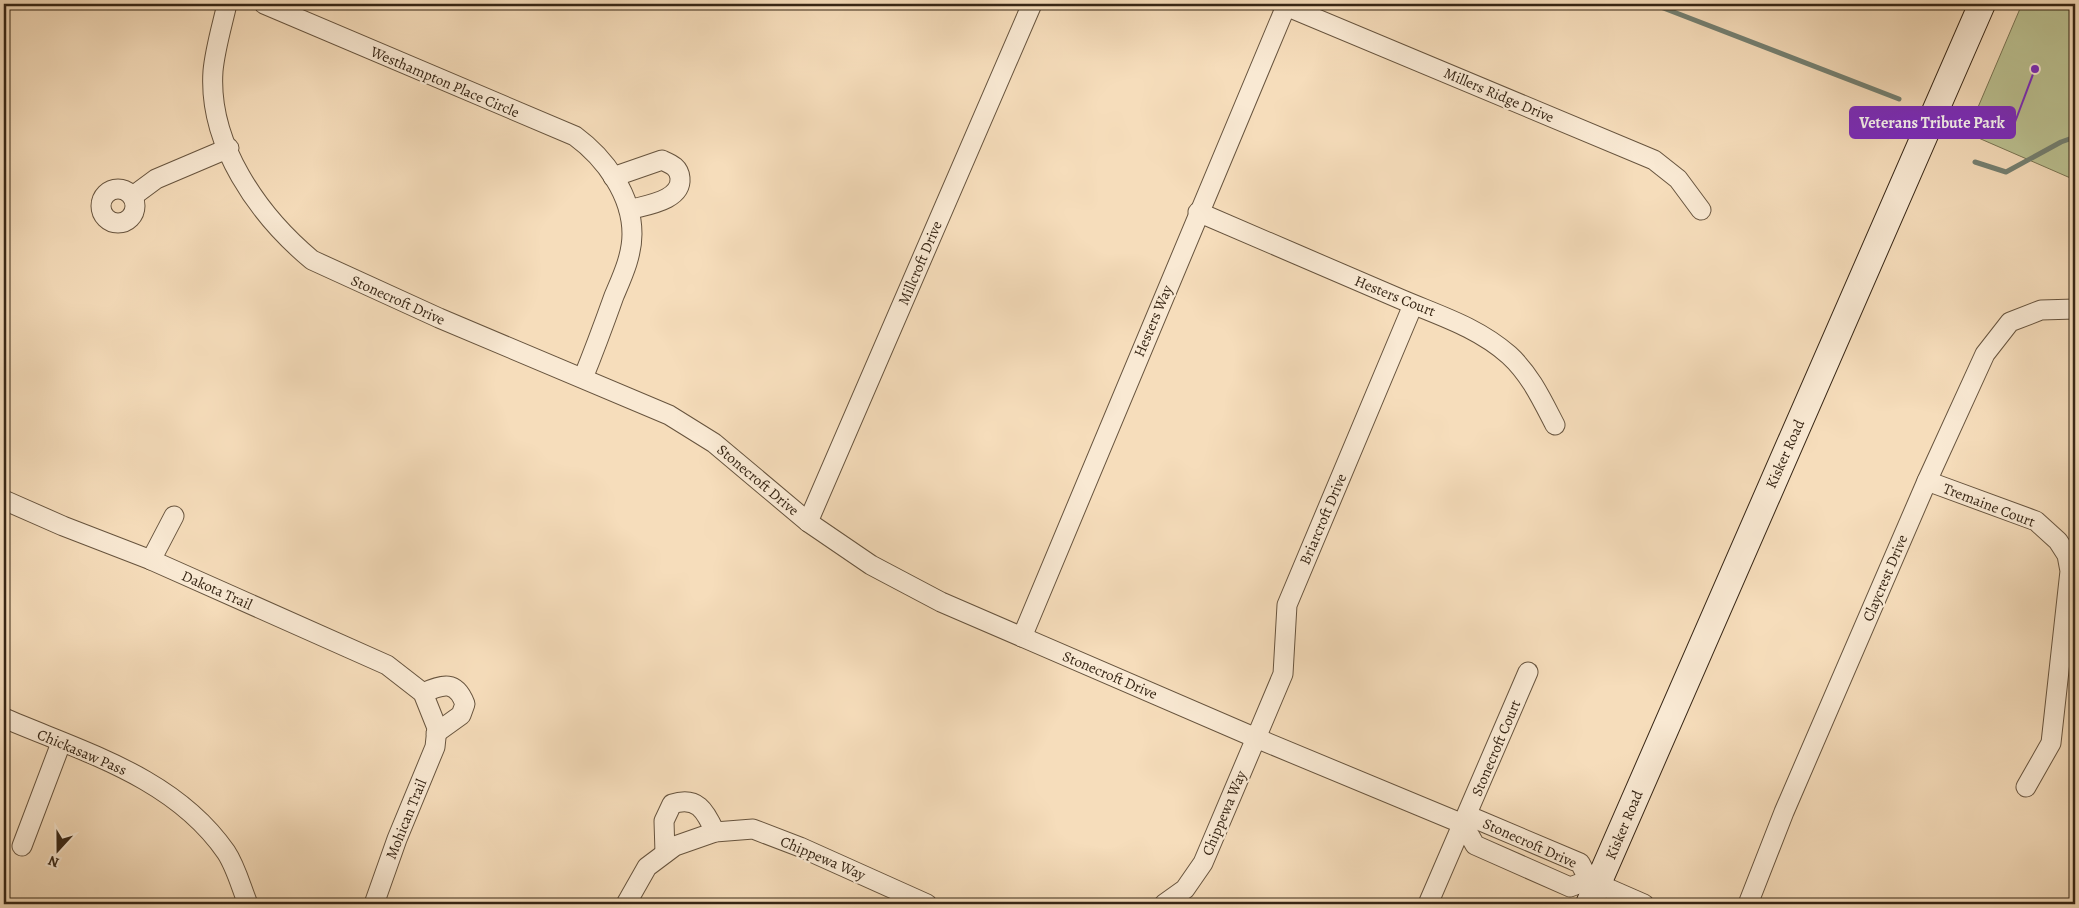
<svg xmlns="http://www.w3.org/2000/svg" width="2079" height="908" viewBox="0 0 2079 908" font-family="Alegreya,serif">
<style>
.green{fill:#bbc191;stroke:#797453}
.lines{fill:none;stroke-linecap:round;stroke-linejoin:round}
.stream{stroke:#748072;stroke-width:5}
.street-casing{stroke:#67543e;stroke-width:21}
.secondary-casing{stroke:#372615;stroke-width:28}
.street{stroke:#f9e9d3;stroke-width:19}
.secondary{stroke:#f9e9d3;stroke-width:26}
.labels{text-anchor:middle;stroke-width:4.5;stroke-linejoin:round;paint-order:stroke}
.street-label{font-size:15px;fill:#372615;stroke:#f9e9d3}
.leader{fill:none;stroke:#7b2cbf;stroke-width:2}
.callout-dot{fill:#7b2cbf;stroke:#f9e9d3;stroke-width:2}
.callout{fill:#7b2cbf;stroke:#7b2cbf;stroke-width:2}
.callout-label{font-size:16px;text-anchor:middle;font-weight:bold;fill:#fff}
</style>
<rect width="100%" height="100%" fill="#f6ddbb"/>
<filter id="stains"><feTurbulence type="fractalNoise" baseFrequency=".004" numOctaves="4"/><feColorMatrix values="0 0 0 0 .2 0 0 0 0 .09 0 0 0 0 .02 0 0 0 .5 -.17"/></filter>
<radialGradient id="worn" r=".72"><stop offset=".6" stop-color="#630" stop-opacity="0"/><stop offset="1" stop-color="#630" stop-opacity=".3"/></radialGradient>
<!-- green -->
<path class="green" d="M2022 4H2075V180L1967 133Z"/>
<g class="lines">
<!-- stream -->
<g class="stream">
<path d="M1653 4 1899 99"/>
<path d="M1975 162 2006 172 2061 142 2075 137"/>
</g>
<!-- street casing -->
<g class="street-casing">
<g id="street">
<path d="M227 4C222 26 215 49 213 71 208 144 258 215 312 260L439 318 669 415 714 443 808 522 871 565 941 602 1256 738 1463 824 1476 819 1580 863 1589 880 1644 904"/>
<path d="M264 4 575 136C605 158 632 195 632 234 632 256 622 277 614 296 604 324 594 351 583 378"/>
<path d="M1281 4 1654 160 1678 179 1701 210"/>
<path d="M613 177 662 160C671 164 679 167 680 178 682 201 645 205 629 210"/>
<circle cx="118" cy="206" r="17"/>
<path d="M133 196 156 179 229 148"/>
<path d="M1198 212C1265 241 1331 269 1398 298 1437 315 1476 326 1509 355 1530 374 1542 400 1555 425"/>
<path d="M1927 481 2036 521 2058 541 2067 555 2070 571 2051 743 2026 787"/>
<path d="M4 500 63 526 151 560 387 665 423 693 437 728 435 747 397 839 374 904"/>
<path d="M808 522 1032 4"/>
<path d="M151 560 174 516"/>
<path d="M1022 637 1286 6"/>
<path d="M423 693C443 684 456 680 465 704L461 715 436 733"/>
<path d="M4 718C83 752 174 777 226 852 236 867 241 887 248 904"/>
<path d="M1463 824 1475 845 1570 887 1589 880"/>
<path d="M22 846 61 743"/>
<path d="M665 853 664 821 672 804C697 796 705 810 715 832"/>
<path d="M626 904 647 867 675 846 715 832 753 829 800 847 927 904"/>
<path d="M1164 904 1185 889 1203 863 1256 738 1283 674 1287 605 1413 305"/>
<path d="M1428 904 1528 672"/>
<path d="M1748 904 1784 812 1927 481 1985 354 2010 322 2041 310 2075 309"/>
</g>
</g>
<!-- secondary casing -->
<g class="secondary-casing">
<path id="secondary" d="M1589 904 1982 4"/>
</g>
<!-- street -->
<use href="#street" class="street"/>
<!-- secondary -->
<use href="#secondary" class="secondary"/>
</g>
<g class="labels">
<!-- street labels -->
<g class="street-label">
<text transform="translate(445 82) rotate(23)" y="5">Westhampton Place Circle</text>
<text transform="translate(1499 95) rotate(23)" y="5">Millers Ridge Drive</text>
<text transform="translate(920 263) rotate(-67)" y="5">Millcroft Drive</text>
<text transform="translate(1395 296) rotate(22)" y="5">Hesters Court</text>
<text transform="translate(398 300) rotate(24)" y="5">Stonecroft Drive</text>
<text transform="translate(1153 321) rotate(-67)" y="5">Hesters Way</text>
<text transform="translate(1785 454) rotate(-66)" y="5">Kisker Road</text>
<text transform="translate(758 480) rotate(40)" y="5">Stonecroft Drive</text>
<text transform="translate(1989 505) rotate(21)" y="5">Tremaine Court</text>
<text transform="translate(1323 519) rotate(-67)" y="5">Briarcroft Drive</text>
<text transform="translate(1885 578) rotate(-67)" y="5">Claycrest Drive</text>
<text transform="translate(217 590) rotate(24)" y="5">Dakota Trail</text>
<text transform="translate(1110 675) rotate(23)" y="5">Stonecroft Drive</text>
<text transform="translate(1496 748) rotate(-67)" y="5">Stonecroft Court</text>
<text transform="translate(82 752) rotate(23)" y="5">Chickasaw Pass</text>
<text transform="translate(1224 813) rotate(-67)" y="5">Chippewa Way</text>
<text transform="translate(406 819) rotate(-68)" y="5">Mohican Trail</text>
<text transform="translate(1624 825) rotate(-67)" y="5">Kisker Road</text>
<text transform="translate(1530 843) rotate(24)" y="5">Stonecroft Drive</text>
<text transform="translate(823 858) rotate(23)" y="5">Chippewa Way</text>
</g>
</g>
<!-- callouts -->
<path class="leader" d="M2035 69L2015 122"/>
<circle class="callout-dot" cx="2035" cy="69" r="5"/>
<rect class="callout" x="1850" y="107" width="165" height="31" rx="5"/>
<g class="callout-label">
<text x="1932" y="128">Veterans Tribute Park</text>
</g>
<!-- margin -->
<rect width="2079" height="908" fill="none" stroke="#f6ddbb" stroke-width="20"/>
<rect x="5" y="5" width="2069" height="898" fill="none" stroke="#372615" stroke-width="2.5"/>
<rect x="10" y="10" width="2059" height="888" fill="none" stroke="#372615"/>
<!-- north arrow -->
<g transform="translate(58 850) rotate(201)" stroke="#f9e9d3" stroke-width="4" paint-order="stroke">
<path d="M0-4L9 19L0 12L-9 19Z" fill="#372615"/>
<text y="-8" font-size="14" font-weight="bold" text-anchor="middle" fill="#372615">N</text>
</g>
<rect width="100%" height="100%" filter="url(#stains)"/>
<rect width="100%" height="100%" fill="url(#worn)"/>
</svg>
